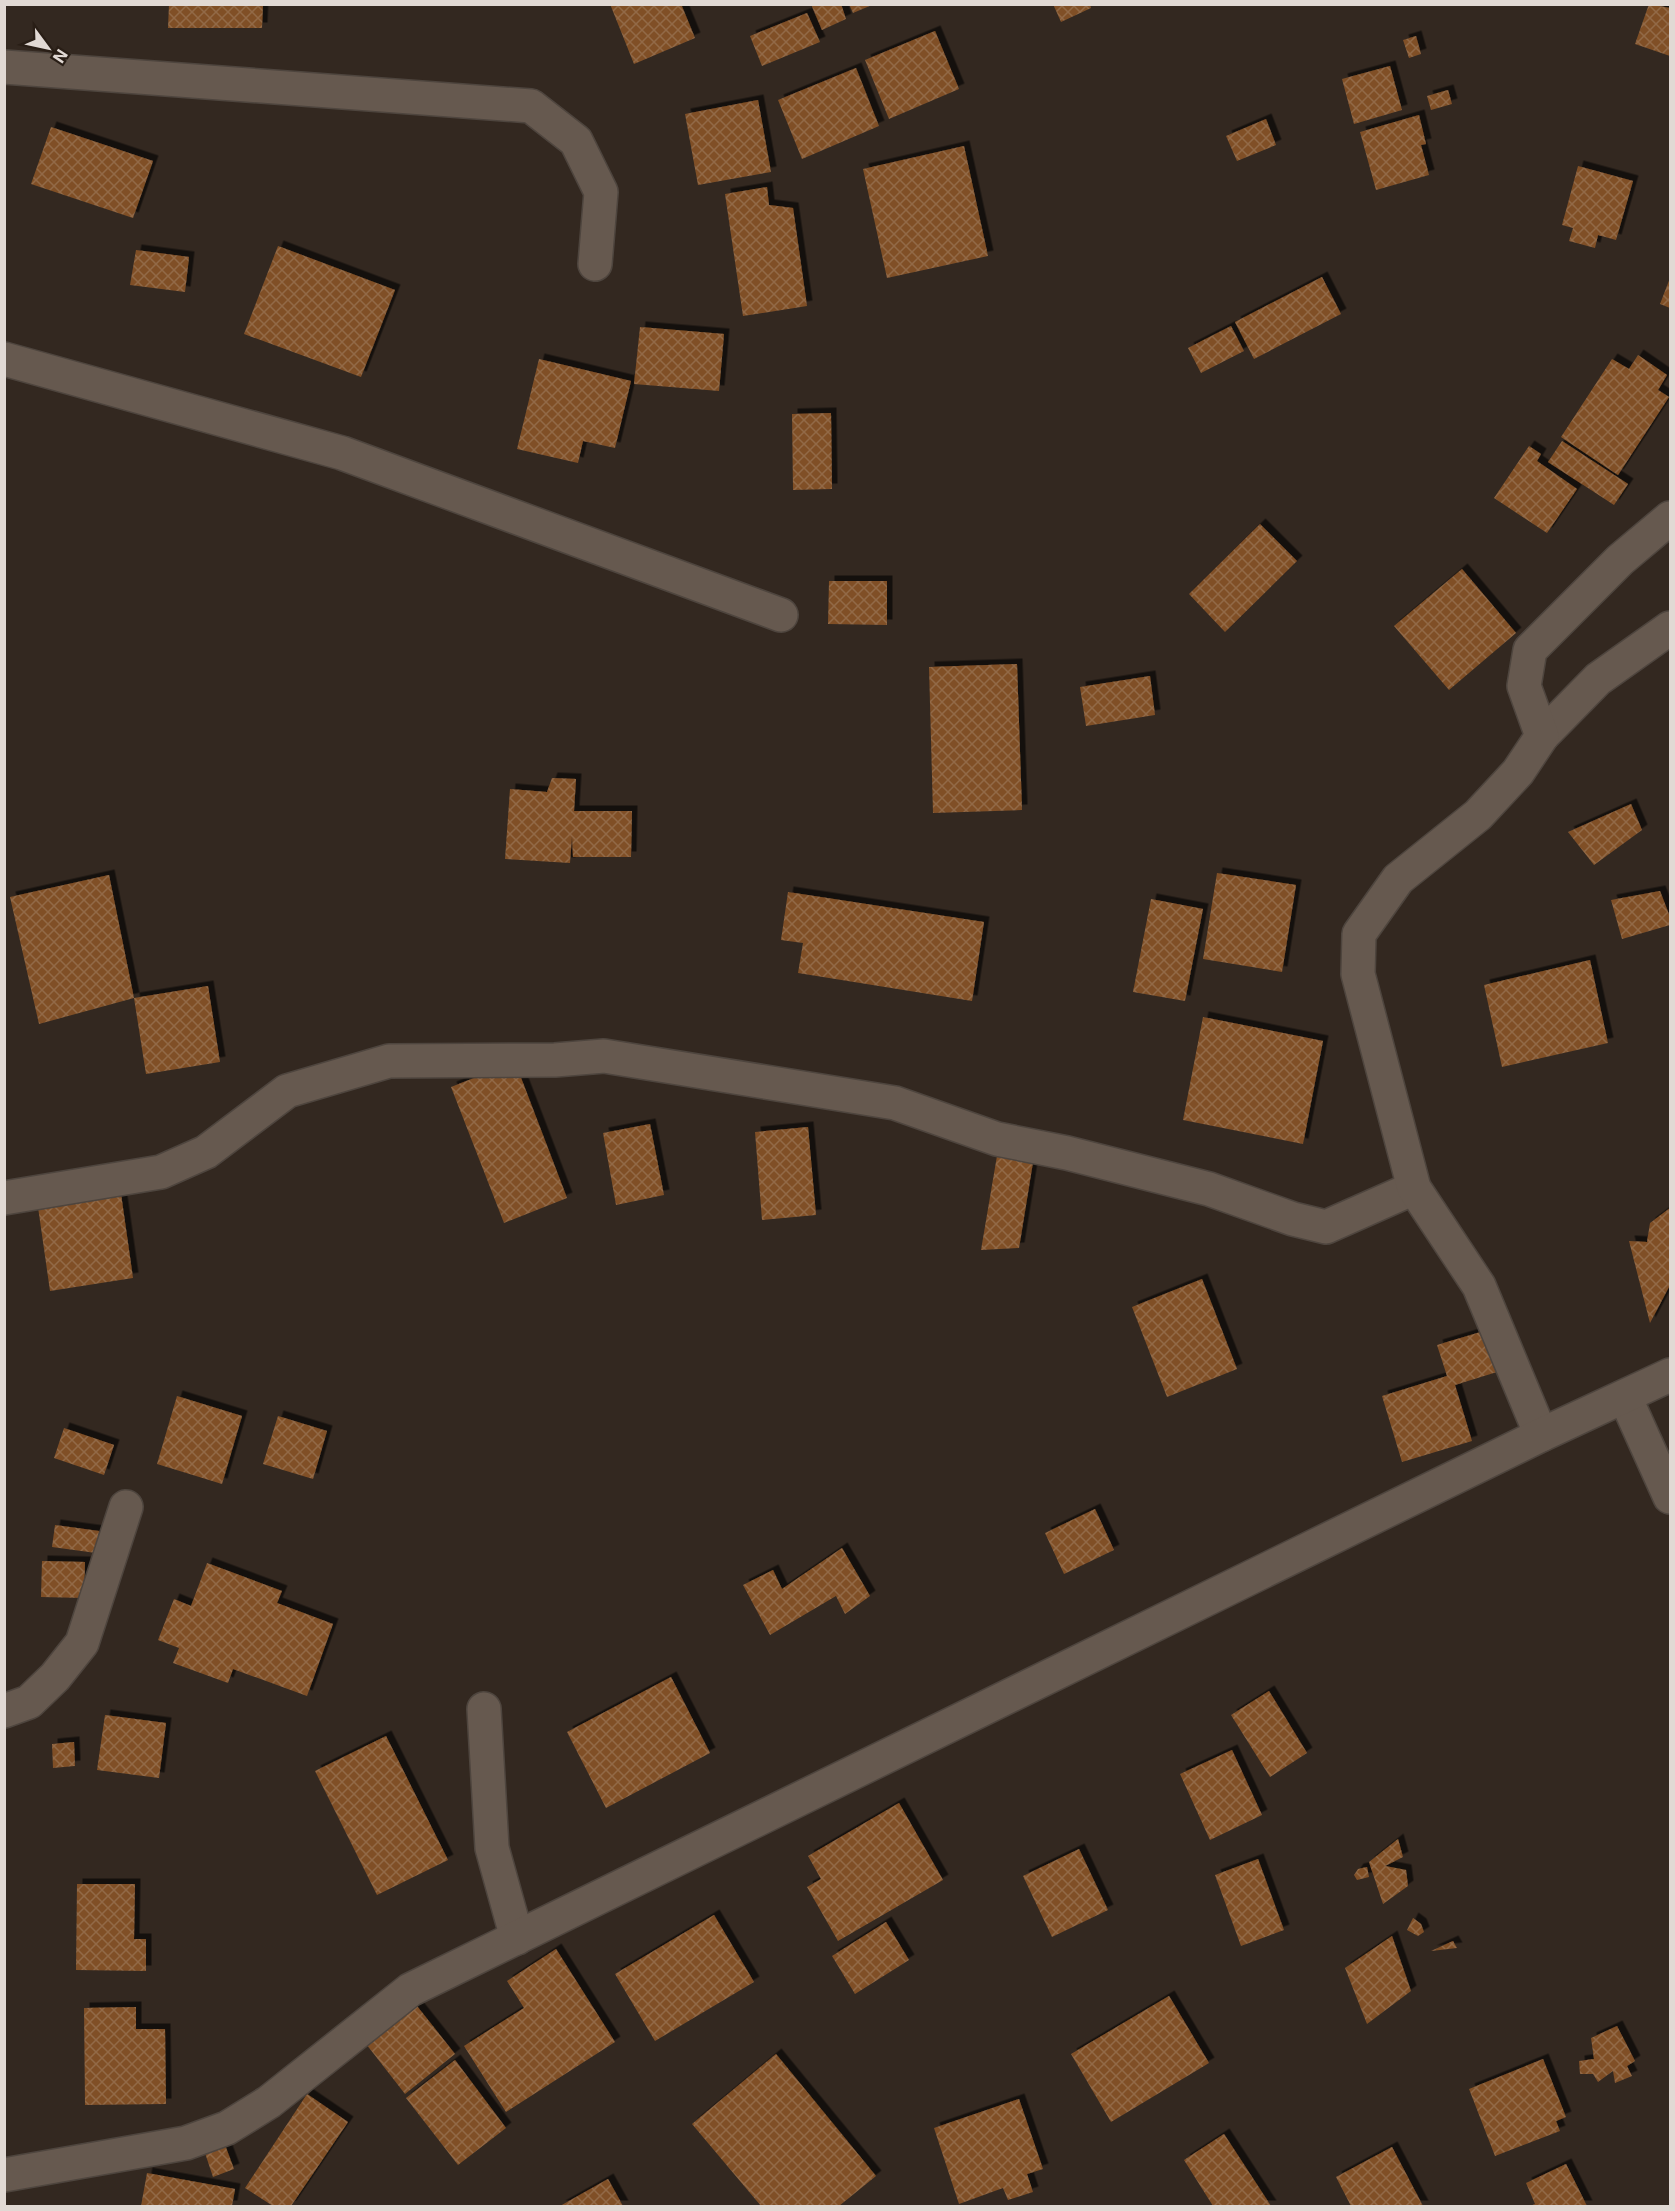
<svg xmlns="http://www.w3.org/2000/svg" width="1675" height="2211" viewBox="0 0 1675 2211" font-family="Inter,sans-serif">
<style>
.building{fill:url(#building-cross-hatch);filter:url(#shadow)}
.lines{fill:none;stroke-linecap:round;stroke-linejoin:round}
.minor-casing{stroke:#4e453e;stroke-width:36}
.minor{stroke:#66594f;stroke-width:33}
</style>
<defs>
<pattern id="building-cross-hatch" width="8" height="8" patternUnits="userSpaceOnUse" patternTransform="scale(1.5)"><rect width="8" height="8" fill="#805028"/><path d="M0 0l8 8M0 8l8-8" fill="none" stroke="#926946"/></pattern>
<filter id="shadow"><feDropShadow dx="5.5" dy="-5.5" stdDeviation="0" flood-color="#0009"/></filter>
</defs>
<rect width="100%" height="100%" fill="#332820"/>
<!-- building -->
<g class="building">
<path d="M169 4H263L262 28H168Z"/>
<path d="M610 4H681L695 38 634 64Z"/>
<path d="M811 4H841L846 19 822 30Z"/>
<path d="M849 4H872V5L853 13Z"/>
<path d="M1053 4H1090L1091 8 1061 22Z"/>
<path d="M1649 4 1670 8V56L1635 44Z"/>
<path d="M807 13 820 42 762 66 750 36Z"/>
<path d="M935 31 959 89 889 119 865 60Z"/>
<path d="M1416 36 1421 54 1409 58 1403 40Z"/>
<path d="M1390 66 1402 110 1354 124 1342 79Z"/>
<path d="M856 68 879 126 802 159 778 100Z"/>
<path d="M1448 90 1452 104 1431 110 1427 96Z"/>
<path d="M758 100 771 172 698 185 685 114Z"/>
<path d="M1419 115 1426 144 1421 145 1429 175 1376 190 1360 132Z"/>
<path d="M1266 119 1276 145 1237 161 1226 136Z"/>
<path d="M51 127 153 161 133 218 31 184Z"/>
<path d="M964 146 988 256 887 278 863 169Z"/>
<path d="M1578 166 1633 181 1616 240 1598 235 1595 248 1569 241 1573 228 1562 225Z"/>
<path d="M767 187 769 205 793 208 807 306 743 316 725 194Z"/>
<path d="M278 246 395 290 361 377 244 334Z"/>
<path d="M136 250 189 257 185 292 130 285Z"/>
<path d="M1322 277 1341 314 1254 359 1235 322Z"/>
<path d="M1670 278V308L1660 304Z"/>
<path d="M1231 326 1244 351 1201 373 1188 348Z"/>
<path d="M640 327 724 334 719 391 634 384Z"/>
<path d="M1638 355 1667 375 1658 390 1669 397 1618 475 1561 437 1612 359 1629 369Z"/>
<path d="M539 359 631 381 615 448 583 441 578 463 517 449Z"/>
<path d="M831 413 832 489 793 490 792 414Z"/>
<path d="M1562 441 1628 484 1614 505 1548 462Z"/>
<path d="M1529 446 1541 454 1537 461 1577 489 1547 533 1494 498Z"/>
<path d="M1260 524 1297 561 1225 632 1189 594Z"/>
<path d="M1462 569 1516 633 1449 690 1394 626Z"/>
<path d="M829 581H887V625L828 624Z"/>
<path d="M1017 664 1022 810 933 813 929 667Z"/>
<path d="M1150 676 1155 715 1086 726 1080 687Z"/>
<path d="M552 778 576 779 574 811H632L631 857H573L572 836 570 863 505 859 510 789 547 792Z"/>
<path d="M1631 804 1642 830 1594 865 1568 832Z"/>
<path d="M1217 873 1296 885 1282 972 1203 959Z"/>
<path d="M109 875 134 998 208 986 220 1062 146 1074 134 998 39 1024 10 897Z"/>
<path d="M1660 891 1670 917V925L1622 939 1611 900Z"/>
<path d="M788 892 984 922 972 1001 798 973 803 943 781 940Z"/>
<path d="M1151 899 1203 909 1185 1001 1133 992Z"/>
<path d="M1590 960 1608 1043 1502 1067 1484 985Z"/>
<path d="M1203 1017 1323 1041 1303 1144 1183 1120Z"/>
<path d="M515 1062 567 1198 504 1223 451 1087Z"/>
<path d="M650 1124 664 1195 616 1205 603 1133Z"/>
<path d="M808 1127 816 1215 762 1220 755 1132Z"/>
<path d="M998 1150 1034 1156 1019 1248 981 1250Z"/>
<path d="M121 1194 133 1278 50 1291 38 1207Z"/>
<path d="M1670 1208V1285L1650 1323 1629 1241 1647 1242 1650 1223Z"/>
<path d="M1202 1279 1237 1369 1167 1397 1132 1307Z"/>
<path d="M1484 1331 1497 1372 1455 1385 1472 1441 1402 1462 1382 1396 1447 1376 1437 1345Z"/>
<path d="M177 1396 242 1416 222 1484 157 1464Z"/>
<path d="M278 1416 327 1431 313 1479 263 1464Z"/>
<path d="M64 1428 114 1445 104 1475 54 1458Z"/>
<path d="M1095 1509 1114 1550 1064 1574 1045 1533Z"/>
<path d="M55 1525 99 1531 96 1553 52 1547Z"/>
<path d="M842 1548 870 1596 845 1614 836 1596 770 1635 743 1585 773 1570 782 1589Z"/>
<path d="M42 1561 85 1562 84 1598 41 1597Z"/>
<path d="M207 1563 282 1591 277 1603 333 1624 307 1696 233 1669 228 1683 173 1663 179 1648 158 1640 174 1599 191 1606Z"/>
<path d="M671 1677 710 1753 606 1808 567 1732Z"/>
<path d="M1269 1691 1307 1753 1270 1777 1231 1715Z"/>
<path d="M105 1715 166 1723 159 1778 97 1770Z"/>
<path d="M386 1736 448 1860 377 1895 315 1771Z"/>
<path d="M74 1742 75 1766 53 1768 52 1744Z"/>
<path d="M1232 1750 1262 1815 1210 1840 1180 1774Z"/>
<path d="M899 1803 943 1880 838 1941 807 1887 821 1879 808 1856Z"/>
<path d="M1398 1839 1403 1857 1385 1866 1406 1870 1408 1886 1383 1904 1369 1862Z"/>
<path d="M1079 1849 1108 1910 1052 1937 1023 1876Z"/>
<path d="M1258 1859 1284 1930 1241 1946 1215 1875Z"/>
<path d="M1367 1867 1369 1877 1357 1880 1354 1875 1358 1869Z"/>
<path d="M77 1884H135L134 1939H146V1971L76 1970Z"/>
<path d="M714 1915 754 1982 655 2041 615 1974Z"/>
<path d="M1413 1918 1421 1924 1424 1932 1418 1936 1407 1930Z"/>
<path d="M886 1922 909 1960 855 1994 832 1956Z"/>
<path d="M1392 1936 1411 1991 1367 2024 1345 1968Z"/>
<path d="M1453 1941 1457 1948 1431 1951Z"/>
<path d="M556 1949 615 2042 506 2112 464 2046 524 2008 507 1981Z"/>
<path d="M1169 1996 1209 2063 1111 2122 1071 2054Z"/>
<path d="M413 2001 455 2054 405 2094 363 2040Z"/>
<path d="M136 2007V2029H165L166 2104 85 2105 84 2008Z"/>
<path d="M1617 2026 1635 2061 1627 2066 1632 2076 1615 2083 1613 2071 1598 2082 1593 2074H1580L1579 2061 1594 2059 1591 2038Z"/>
<path d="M776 2054 876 2176 839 2206H761L692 2124Z"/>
<path d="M1543 2059 1566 2117 1556 2121 1560 2131 1495 2156 1469 2089Z"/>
<path d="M455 2060 506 2128 458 2165 406 2098Z"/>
<path d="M307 2094 348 2122 291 2206H273L245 2188Z"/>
<path d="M1019 2099 1043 2169 1027 2174 1033 2192 1008 2200 1003 2188 959 2204 934 2128Z"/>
<path d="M1224 2134 1271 2206H1213L1184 2160Z"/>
<path d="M225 2145 234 2169 213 2177 205 2153Z"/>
<path d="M1392 2147 1423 2206H1351L1336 2177Z"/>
<path d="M1566 2164 1587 2206H1530L1535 2204 1526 2183Z"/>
<path d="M147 2173 235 2189 232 2206H141Z"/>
<path d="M608 2179 623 2206H560Z"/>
</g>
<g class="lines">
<!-- minor casing -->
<g class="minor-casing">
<g id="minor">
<path d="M4 67 531 106 576 141 601 192 595 264"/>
<path d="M4 359 342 453 781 615"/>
<path d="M1542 736 1598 679 1670 628"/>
<path d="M4 1198 161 1172 206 1152 287 1091 389 1061 555 1060 604 1056 895 1103 997 1139 1067 1153 1209 1189 1293 1219 1326 1227 1414 1188"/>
<path d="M1625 1397 1670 1497"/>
<path d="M1541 1435 1479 1286 1414 1188 1358 974 1359 934 1398 879 1478 815 1518 772 1542 736 1524 686 1530 650 1620 560 1670 518"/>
<path d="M484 1709 492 1848 517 1938"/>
<path d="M4 1711 29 1702 55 1677 82 1643 126 1507"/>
<path d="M4 2175 186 2143 227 2128 269 2102 410 1990 1541 1435 1670 1375"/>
</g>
</g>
<!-- minor -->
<use href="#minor" class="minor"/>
</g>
<!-- border -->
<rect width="1675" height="2211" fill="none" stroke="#e1d9d4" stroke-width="12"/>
<!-- north arrow -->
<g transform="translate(48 48) rotate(123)" stroke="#291e16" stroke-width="4.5" paint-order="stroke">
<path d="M0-4.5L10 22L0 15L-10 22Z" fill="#e1d9d4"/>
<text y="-9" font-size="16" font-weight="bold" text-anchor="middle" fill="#e1d9d4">N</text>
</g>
</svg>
